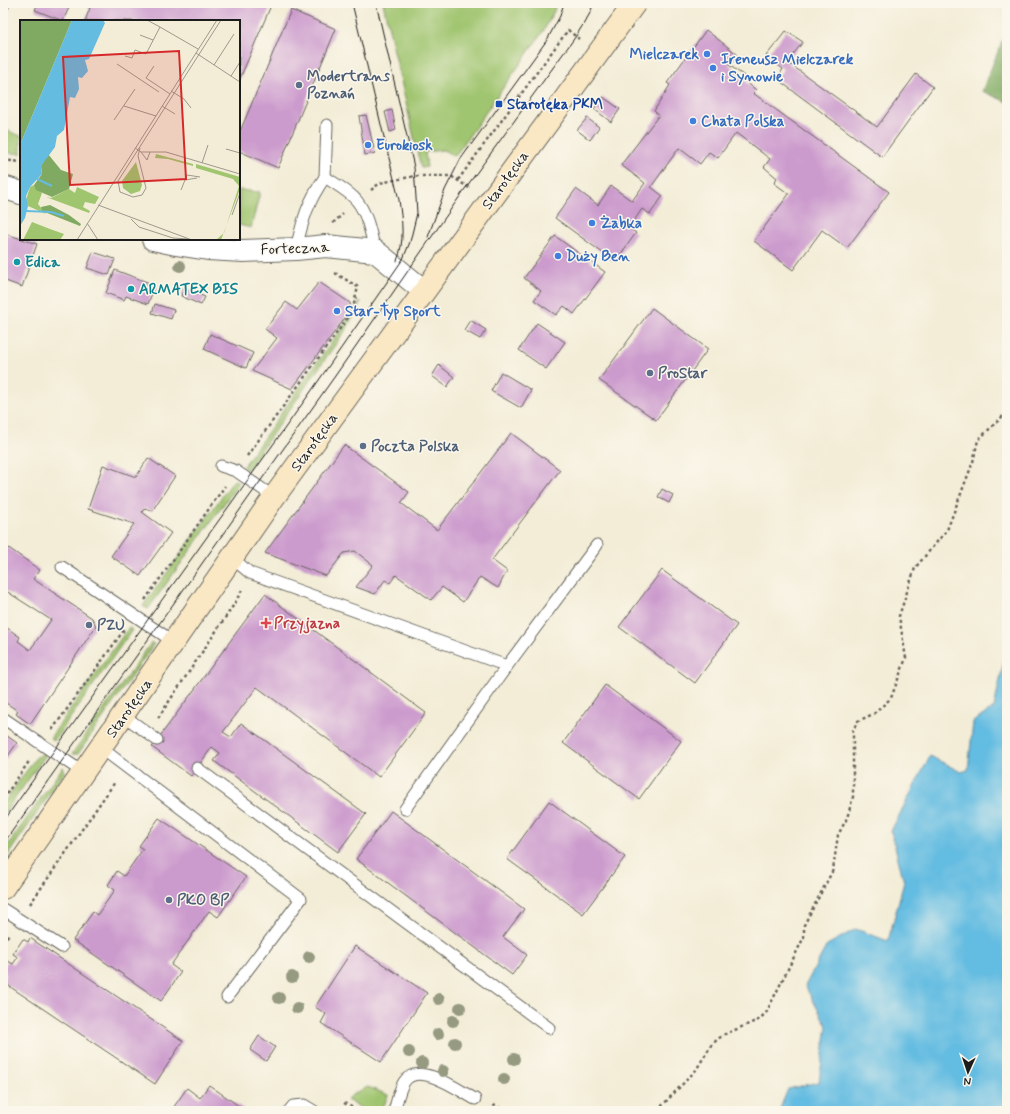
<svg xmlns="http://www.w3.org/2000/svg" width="1010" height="1114" viewBox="0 0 1010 1114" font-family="Mynerve,sans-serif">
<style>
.green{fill:#a0c56f;stroke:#5e7046}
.forest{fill:#80aa62;stroke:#4e633f}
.water{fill:#64bce1;stroke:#406c7e}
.building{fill:#cc9bcd}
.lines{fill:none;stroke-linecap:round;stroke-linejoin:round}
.lane-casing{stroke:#67655d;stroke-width:13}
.street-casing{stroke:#67655d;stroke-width:24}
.secondary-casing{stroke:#67655d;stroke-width:24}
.path{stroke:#67655d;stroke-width:2.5;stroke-dasharray:3 3;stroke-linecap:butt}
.lane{stroke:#fff;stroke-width:11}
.street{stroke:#fff;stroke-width:22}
.secondary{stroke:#fae7c3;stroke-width:22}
.tram{stroke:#1c1c1c;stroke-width:1}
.tree{fill:#969a80}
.shop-dot{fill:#3f7fe0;stroke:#fbf7ec;stroke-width:1.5}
.service-dot{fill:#5c6f8a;stroke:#fbf7ec;stroke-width:1.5}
.transit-dot{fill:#1a4fb4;stroke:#fbf7ec;stroke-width:1.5}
.culture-dot{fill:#0f9aa8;stroke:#fbf7ec;stroke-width:1.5}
.health-dot{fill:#e0444e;stroke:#fbf7ec;stroke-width:1.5}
.labels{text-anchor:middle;stroke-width:3;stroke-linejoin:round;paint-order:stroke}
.shop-label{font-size:15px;font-weight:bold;fill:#366cbe;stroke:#fbf7ec;text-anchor:start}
.service-label{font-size:15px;font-weight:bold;fill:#4e5e75;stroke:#fbf7ec;text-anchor:start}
.transit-label{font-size:15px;font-weight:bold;fill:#164399;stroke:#fbf7ec;text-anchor:start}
.street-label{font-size:15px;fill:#1c1c1c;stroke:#fbf7ec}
.culture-label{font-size:15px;font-weight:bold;fill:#0d838f;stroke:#fbf7ec;text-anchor:start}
.health-label{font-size:15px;font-weight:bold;fill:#be3a42;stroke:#fbf7ec;text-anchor:start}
.inset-river{fill:none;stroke:#64bce1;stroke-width:2}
.inset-road{fill:none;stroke:#9d998c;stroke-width:1}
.view{fill:#d62828;fill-opacity:0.15;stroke:#d62828;stroke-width:2}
.inset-edge{fill:none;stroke:#1c1c1c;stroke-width:2}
</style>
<rect width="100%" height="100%" fill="#fbf7ec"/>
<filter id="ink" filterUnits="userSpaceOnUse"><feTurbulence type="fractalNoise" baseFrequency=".025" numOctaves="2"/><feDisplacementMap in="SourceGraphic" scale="8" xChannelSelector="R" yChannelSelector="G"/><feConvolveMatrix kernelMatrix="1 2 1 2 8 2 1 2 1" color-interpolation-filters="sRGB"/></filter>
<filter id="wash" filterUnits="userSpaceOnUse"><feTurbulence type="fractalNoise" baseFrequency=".012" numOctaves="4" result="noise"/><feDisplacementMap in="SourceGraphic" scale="16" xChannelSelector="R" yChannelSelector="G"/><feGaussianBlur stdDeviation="0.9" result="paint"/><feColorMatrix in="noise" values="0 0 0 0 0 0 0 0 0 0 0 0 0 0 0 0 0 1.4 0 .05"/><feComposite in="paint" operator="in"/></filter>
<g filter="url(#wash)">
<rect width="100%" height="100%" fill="#f3edd7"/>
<!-- green -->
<g class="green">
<path d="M383 3H556L554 11 544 30 455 156 443 150 425 152 427 167 421 168Z"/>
<path d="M3 129 21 136V154L3 152Z"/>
<path d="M239 190 260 192 251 228 239 225Z"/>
<path d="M361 301 347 328 247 470 243 467Z"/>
<path d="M234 480 239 483 148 609 143 606Z"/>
<path d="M129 627 132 630 54 741 50 738Z"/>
<path d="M151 643 154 644 78 754H72Z"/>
<path d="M43 752 46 755 3 815V804L37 756 39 757Z"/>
<path d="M63 767 65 772 3 862V852Z"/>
<path d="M368 1087 388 1095 382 1111H366L347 1100 353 1094Z"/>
</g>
<!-- forest -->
<path class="forest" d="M1007 29V102L982 91Z"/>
<!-- water -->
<path class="water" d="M1007 646V1111H779L788 1089 819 1082 827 1026 805 986 827 945 856 929 888 941 904 882 891 831 930 756 961 772 968 770 973 722 994 708Z"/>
<g id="blocks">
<!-- building -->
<g class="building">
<path d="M38 3H71L63 21 35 10Z"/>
<path d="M80 3H272L239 81V21H85L90 8Z"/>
<path d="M291 10 336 29 278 168 239 151V134Z"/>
<path d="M706 30 737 54 729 65 747 78 745 81 756 90 753 93 889 192 847 248 822 230 793 270 754 241 789 194 774 183 777 178 764 167 770 159 736 133 718 158 709 152 700 164 679 148 651 187 663 196 650 214 642 209 629 228 636 233 615 262 555 218 576 189 598 205 611 186 632 201 645 183 621 165 659 115 654 111 670 85 667 83Z"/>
<path d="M786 31 803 42 787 62 877 127 916 74 933 87 882 157 777 79 783 69 766 56Z"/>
<path d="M603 97 620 109 611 122 594 109Z"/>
<path d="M392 110 396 130 390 132 385 112Z"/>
<path d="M366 115 375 153 365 155 359 116Z"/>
<path d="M587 118 599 127 590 140 577 130Z"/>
<path d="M3 233 37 244 22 287 3 280Z"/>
<path d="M555 236 605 272 574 314 564 306 556 315 534 300 541 291 524 278Z"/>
<path d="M93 252 115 259 109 275 87 268Z"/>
<path d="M115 270 155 285 148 304 126 296 124 300 106 293Z"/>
<path d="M319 282 350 303 351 310 292 389 252 371 277 338 265 329 286 302 297 310Z"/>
<path d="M184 288 205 297 201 305 181 296Z"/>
<path d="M155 304 174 310 171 319 152 313Z"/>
<path d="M652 308 708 349 656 420 599 380Z"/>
<path d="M470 320 486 330 480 339 464 330Z"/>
<path d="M537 323 565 342 546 369 519 350Z"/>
<path d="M210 334 253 353 246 368 204 349Z"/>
<path d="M439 365 454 377 447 387 432 376Z"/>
<path d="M501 372 531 390 521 408 491 391Z"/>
<path d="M511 433 560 470 492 560 507 571 498 588 480 577 463 602 442 587 431 600 396 575 390 583 385 580 375 594 356 587 373 565 355 551 344 553 326 576 265 553 344 445 409 492 401 503 437 530Z"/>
<path d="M148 458 175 476 152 511 145 508 142 512 171 533 140 576 111 556 134 524 88 509 103 465 136 477Z"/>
<path d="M662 489 673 495 669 503 658 497Z"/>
<path d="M3 544 40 570 33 579 92 618 96 626 30 724 16 714 18 711 3 701V625L20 637 18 641 30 650 51 620 3 589Z"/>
<path d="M662 570 737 625 695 683 619 627Z"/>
<path d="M265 594 426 713 379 777 257 687 223 732 231 737 241 723 366 814 338 852 214 761 220 753 212 747 191 776 152 747Z"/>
<path d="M605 685 681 741 639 799 563 743Z"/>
<path d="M3 733 17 743 3 763Z"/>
<path d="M549 801 625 857 583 914 507 859Z"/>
<path d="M391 811 524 909 503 937 527 955 512 975 356 859Z"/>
<path d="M159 818 246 877 218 917 209 911 171 965 181 972 161 1001 73 940 93 912 97 915 115 890 108 885 117 871 124 876 143 849 139 846Z"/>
<path d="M30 938 183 1041 155 1084 3 982 6 974 3 972V968L8 961 13 964 18 957 13 954 23 939 28 942Z"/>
<path d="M355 946 427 993 381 1062 321 1023 326 1014 315 1007Z"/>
<path d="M259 1036 275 1047 266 1061 250 1050Z"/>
<path d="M209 1085 246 1111H171L187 1088 200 1098Z"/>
</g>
</g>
</g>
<g filter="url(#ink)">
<use href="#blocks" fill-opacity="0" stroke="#67655d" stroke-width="1"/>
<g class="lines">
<!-- lane casing -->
<g class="lane-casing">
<g id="lane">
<path d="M3 6 4 3"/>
<path d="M325 177 327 125"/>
<path d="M296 249C303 219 307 203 325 177 335 184 349 191 357 201 368 215 371 235 375 251"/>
<path d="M221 466 236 471 274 497"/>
<path d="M232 558 250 573 507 666"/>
<path d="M62 567 174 642"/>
<path d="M123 715 157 740"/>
<path d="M3 718 84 773"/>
<path d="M101 748 301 899 227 997"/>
<path d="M197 768 549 1028"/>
<path d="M405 809 507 666 597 545"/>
<path d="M3 909 62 947"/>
<path d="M289 1111 293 1106 304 1105 314 1111"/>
<path d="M394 1111C397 1102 399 1090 404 1082 418 1060 460 1091 475 1099"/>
</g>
</g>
<!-- street casing -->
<g class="street-casing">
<g id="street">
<path d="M3 187 21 193"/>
<path d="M153 239 176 244 208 249 243 251 296 249 326 246 375 251 424 291"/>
</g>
</g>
<!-- secondary casing -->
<g class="secondary-casing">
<path id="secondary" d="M3 888 274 497 635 3"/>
</g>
<!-- path -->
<g class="path">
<path d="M3 160 21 162"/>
<path d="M458 180 568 30 579 39"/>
<path d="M371 190 380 183 415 176H451L469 188"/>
<path d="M333 223 343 214"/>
<path d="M247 456 352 312 358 287 335 273"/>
<path d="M145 600 225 486"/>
<path d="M158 718 233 606 242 590"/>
<path d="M52 730 124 630"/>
<path d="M3 799 30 760"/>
<path d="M30 904 115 782"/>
<path d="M3 942 9 934"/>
<path d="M344 1103 359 1111"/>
<path d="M493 1105 508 1111"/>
<path d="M657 1111 696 1070 712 1044 723 1035 758 1020 766 1013 804 937V925L833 870 838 835 847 818 853 797V730L858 721 875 713 891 698 906 658 899 616 915 568 947 530 973 462 978 440 1007 412"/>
</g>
<!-- lane -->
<use href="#lane" class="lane"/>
<!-- street -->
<use href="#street" class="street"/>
<!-- secondary -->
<use href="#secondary" class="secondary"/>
<!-- tram -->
<g class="tram">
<path d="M352 3 399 200C402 221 405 241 397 261"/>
<path d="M428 237 445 190 460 160 547 40 560 16 564 3"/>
<path d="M3 822 310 393 403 259 410 242 417 213 414 167 376 3"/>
<path d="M3 844 335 376 467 186 576 36 589 15 594 3"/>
</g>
</g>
<!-- trees -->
<g class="tree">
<circle cx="180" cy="266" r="6"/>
<circle cx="309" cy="957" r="6"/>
<circle cx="292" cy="977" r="6"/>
<circle cx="279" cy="998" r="6"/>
<circle cx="439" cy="999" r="6"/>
<circle cx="297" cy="1008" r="6"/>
<circle cx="460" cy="1008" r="6"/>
<circle cx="453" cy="1021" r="6"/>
<circle cx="438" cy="1034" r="6"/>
<circle cx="455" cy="1043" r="6"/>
<circle cx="409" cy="1052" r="6"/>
<circle cx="514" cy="1059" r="6"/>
<circle cx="422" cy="1063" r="6"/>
<circle cx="443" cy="1071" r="6"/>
<circle cx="504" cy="1079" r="6"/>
</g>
</g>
<!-- markers -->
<g class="shop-dot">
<circle cx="707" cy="54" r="4"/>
<circle cx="713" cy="68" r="4"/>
<circle cx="693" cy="121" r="4"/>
<circle cx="368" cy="145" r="4"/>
<circle cx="592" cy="223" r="4"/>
<circle cx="558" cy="256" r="4"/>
<circle cx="337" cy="311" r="4"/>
</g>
<g class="service-dot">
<circle cx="299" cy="85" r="4"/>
<circle cx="650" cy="373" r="4"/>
<circle cx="363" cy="446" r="4"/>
<circle cx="89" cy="625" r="4"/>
<circle cx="169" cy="900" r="4"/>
</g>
<rect class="transit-dot" x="495" y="100" width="8" height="8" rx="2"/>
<g class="culture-dot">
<circle cx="17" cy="262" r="4"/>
<circle cx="131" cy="289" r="4"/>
</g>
<path class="health-dot" d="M264 617h4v4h4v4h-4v4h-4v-4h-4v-4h4z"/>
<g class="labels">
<!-- shop labels -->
<g class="shop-label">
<text x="699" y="59" text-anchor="end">Mielczarek</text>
<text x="721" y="64">Ireneusz Mielczarek<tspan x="721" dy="17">i Synowie</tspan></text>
<text x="701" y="126">Chata Polska</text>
<text x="376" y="150">Eurokiosk</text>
<text x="600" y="228">Żabka</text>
<text x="566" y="261">Duży Ben</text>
<text x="345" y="316">Star-Typ Sport</text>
</g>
<!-- service labels -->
<g class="service-label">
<text x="307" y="81">Modertrans<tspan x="307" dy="17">Poznań</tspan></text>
<text x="658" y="378">ProStar</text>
<text x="371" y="451">Poczta Polska</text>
<text x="97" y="630">PZU</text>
<text x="177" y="905">PKO BP</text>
</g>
<!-- transit labels -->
<g class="transit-label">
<text x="507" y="109">Starołęka PKM</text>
</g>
<!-- street labels -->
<g class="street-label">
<text transform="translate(505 180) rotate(-54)" y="5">Starołęcka</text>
<text transform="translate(295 248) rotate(-2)" y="5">Forteczna</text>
<text transform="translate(314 442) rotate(-54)" y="5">Starołęcka</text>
<text transform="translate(129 708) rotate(-55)" y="5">Starołęcka</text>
</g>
<!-- culture labels -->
<g class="culture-label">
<text x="25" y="267">Edica</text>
<text x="139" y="294">ARMATEX BIS</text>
</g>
<!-- health labels -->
<g class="health-label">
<text x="274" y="628">Przyjazna</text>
</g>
</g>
<!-- overview -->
<g transform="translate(20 20)">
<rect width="220" height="220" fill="#f3edd7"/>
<path d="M136 134 173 144V146L148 139 135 138ZM116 142 122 165 120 171 111 174 103 168 102 161ZM176 144 220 157V169L201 220H196L204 213 219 166 213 159 176 148ZM14 165 22 173 18 184 26 194 8 186 6 180 10 167ZM57 167 79 177 75 184 65 182 63 187 70 191 69 193 26 177 31 178 49 169 55 173ZM12 202 30 209 44 214 40 220H3Z" fill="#a0c56f"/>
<path d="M0 0H52L0 125ZM28 134 41 150 53 154 49 169 32 177 16 170 14 165 22 154 21 146ZM30 185 49 195 61 204 60 206 22 191 21 187Z" fill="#80aa62"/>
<path d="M52 0H83L85 3 69 39 65 40 68 51 62 58 58 57 59 69 55 78 50 77 44 110 37 116 35 127 21 146 22 154 10 167 6 176 8 186 5 198 0 206V125Z" fill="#64bce1"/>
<path class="inset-river" d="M17 159 32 166M6 191 31 192 44 196"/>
<path class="inset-road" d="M127 0 140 7M120 15 133 20M176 33 220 62M105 36 112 38 115 30 126 34 140 7 178 29M97 44 139 72M194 45 214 14M134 46 126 58 150 74M211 56 220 42M151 71 164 79 171 88M104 86 136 96M142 86 155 94M94 100 115 69M115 128 121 132H146L220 154M120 128 118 136 126 168 122 175 113 177 100 172 98 161 201 0M206 129 220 133M121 132 127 140 130 132M182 143 188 125M165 160 177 158M161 170 167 155 180 157M78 185 172 220M212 195 220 173M111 199 119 207 153 218 168 219M67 203 78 220M57 220 197 0"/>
<path class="view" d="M159 31 166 159 50 165 43 37Z"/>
<rect width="220" height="220" class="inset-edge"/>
</g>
<!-- margin -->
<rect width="1010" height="1114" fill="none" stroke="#fbf7ec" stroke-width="16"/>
<!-- north arrow -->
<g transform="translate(968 1072) rotate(183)" stroke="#fbf7ec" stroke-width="3" paint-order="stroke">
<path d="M0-3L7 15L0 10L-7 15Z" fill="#1c1c1c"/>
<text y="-6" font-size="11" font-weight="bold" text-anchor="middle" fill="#1c1c1c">N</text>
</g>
</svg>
